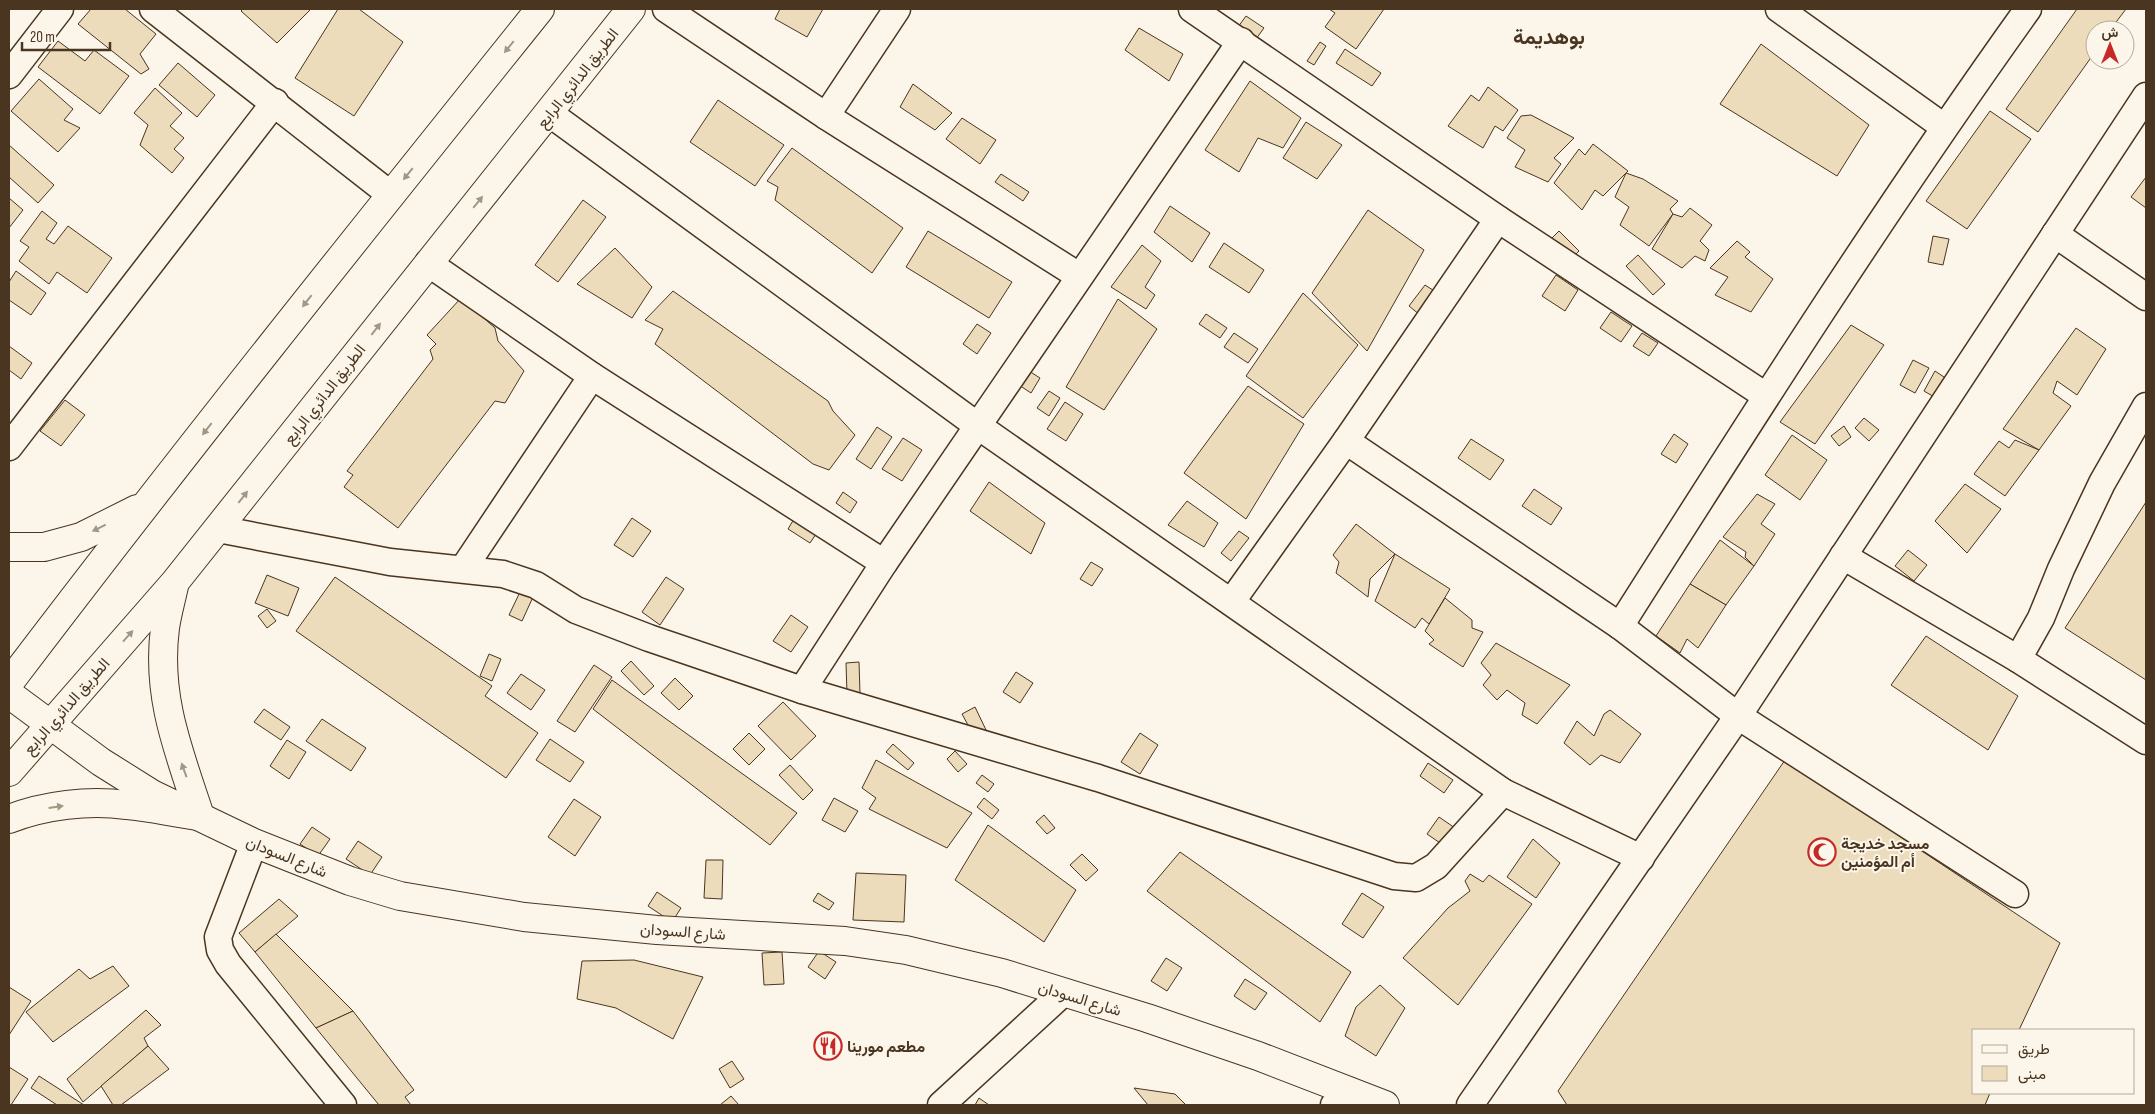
<svg xmlns="http://www.w3.org/2000/svg" width="2155" height="1114" viewBox="0 0 2155 1114" font-family="'Sofia Sans Condensed',Vazirmatn,sans-serif">
<style>
.building{fill:#ecdcbc;stroke:#4a3520}
.lines{fill:none;stroke-linecap:round;stroke-linejoin:round}
.street-casing{stroke:#4a3520;stroke-width:29}
.secondary-casing{stroke:#4a3520;stroke-width:30}
.primary-casing{stroke:#4a3520;stroke-width:30}
.street{stroke:#fbf6e9;stroke-width:26}
.secondary{stroke:#fbf6e9;stroke-width:28}
.primary{stroke:#fbf6e9;stroke-width:28}
.oneway{fill:#a29684}
.labels{text-anchor:middle;stroke-width:4;stroke-linejoin:round;paint-order:stroke}
.street-label{font-size:16px;fill:#4a3520;stroke:#fbf6e9}
.poi-label{font-size:16px;font-weight:bold;fill:#4a3520;stroke:#fbf6e9;text-anchor:start}
.district-label{font-size:21px;font-weight:bold;fill:#4a3520;stroke:#fbf6e9}
</style>
<rect width="100%" height="100%" fill="#fbf6e9"/>
<!-- building -->
<g class="building">
<path d="M91 9H125L156 34 140 54 149 69 141 74 78 24Z"/>
<path d="M243 9H311L277 43 241 11Z"/>
<path d="M338 9H359L403 42 354 116 295 78Z"/>
<path d="M780 9H823L807 37 775 19Z"/>
<path d="M1329 9H1384L1356 49 1325 27 1335 13Z"/>
<path d="M2077 9H2126L2110 30H2095V52L2038 132 2006 109Z"/>
<path d="M1246 16 1264 28 1256 39 1238 27Z"/>
<path d="M1139 28 1183 54 1169 81 1125 50Z"/>
<path d="M58 41 85 61 94 50 129 76 100 114 38 67Z"/>
<path d="M1320 42 1326 46 1314 65 1307 61Z"/>
<path d="M1761 44 1869 125 1837 176 1720 104Z"/>
<path d="M1345 49 1381 73 1372 86 1336 63Z"/>
<path d="M178 63 215 95 197 117 159 85Z"/>
<path d="M39 79 73 109 64 120 80 128 58 152 11 111Z"/>
<path d="M1250 81 1301 118 1283 148 1258 138 1239 172 1205 150Z"/>
<path d="M913 84 952 113 935 130 900 107Z"/>
<path d="M1488 87 1518 110 1503 131 1495 126 1483 148 1448 126 1471 95 1479 101Z"/>
<path d="M155 88 182 113 170 126 184 138 174 149 184 158 172 173 140 145 148 125 134 113Z"/>
<path d="M718 100 784 145 755 186 690 142Z"/>
<path d="M1990 111 2031 139 1967 229 1926 201Z"/>
<path d="M1531 115 1574 138 1554 158 1561 164 1548 182 1515 167 1525 150 1507 138 1521 116Z"/>
<path d="M962 118 996 140 980 164 946 139Z"/>
<path d="M1306 122 1342 145 1317 179 1283 158Z"/>
<path d="M1593 144 1628 171 1603 196 1595 190 1582 210 1554 183 1579 149 1585 155Z"/>
<path d="M9 145 54 185 38 203 9 177Z"/>
<path d="M792 148 903 228 872 273 775 200 778 187 767 181Z"/>
<path d="M1626 173 1643 179 1678 201 1670 209 1673 214 1649 246 1620 225 1629 207 1615 197Z"/>
<path d="M1001 174 1029 192 1023 201 995 182Z"/>
<path d="M2146 177V208L2131 197Z"/>
<path d="M9 198 23 210 9 228Z"/>
<path d="M583 200 606 217 558 282 535 265Z"/>
<path d="M1170 206 1210 233 1192 262 1154 232Z"/>
<path d="M1690 208 1712 225 1700 241 1709 250 1705 261 1695 256 1682 268 1652 249 1673 214 1682 217Z"/>
<path d="M1368 210 1424 250 1367 351 1312 293Z"/>
<path d="M42 211 57 223 46 239 54 244 68 226 112 258 87 293 57 272 49 284 19 261 29 247 20 241Z"/>
<path d="M928 231 1012 282 989 318 906 267Z"/>
<path d="M1559 231 1579 251 1568 262 1548 242Z"/>
<path d="M1933 236 1949 239 1943 265 1928 262Z"/>
<path d="M1737 241 1750 252 1745 257 1773 279 1751 312 1715 295 1728 277 1710 268Z"/>
<path d="M1224 243 1264 270 1249 293 1209 267Z"/>
<path d="M1142 245 1161 261 1145 287 1155 295 1146 309 1111 287Z"/>
<path d="M615 248 652 287 632 318 577 284Z"/>
<path d="M1638 255 1665 284 1653 295 1626 266Z"/>
<path d="M16 271 46 293 31 315 9 300V282Z"/>
<path d="M1556 275 1578 290 1565 311 1542 296Z"/>
<path d="M1425 285 1436 292 1420 315 1409 306Z"/>
<path d="M673 291 828 401 833 411 855 435 829 470 813 464 655 344 663 329 645 320Z"/>
<path d="M1303 293 1358 345 1303 418 1246 376Z"/>
<path d="M461 298 495 328 498 341 524 371 505 403 495 401 398 528 344 487 353 475 347 471 433 359 430 350 436 344 427 335Z"/>
<path d="M1118 299 1157 329 1104 410 1066 387Z"/>
<path d="M1611 312 1632 326 1621 342 1600 328Z"/>
<path d="M1206 314 1227 328 1220 338 1199 324Z"/>
<path d="M977 324 991 333 977 354 963 344Z"/>
<path d="M1851 325 1884 345 1815 444 1780 422Z"/>
<path d="M2076 328 2106 349 2077 395 2057 381 2053 393 2071 406 2039 450 2003 429Z"/>
<path d="M1234 333 1258 349 1248 363 1224 347Z"/>
<path d="M1642 333 1658 343 1649 356 1633 346Z"/>
<path d="M9 346 32 363 21 379 9 370Z"/>
<path d="M1913 360 1929 368 1915 393 1900 385Z"/>
<path d="M1029 371 1040 378 1031 393 1019 385Z"/>
<path d="M1935 371 1947 379 1936 398 1924 391Z"/>
<path d="M1248 386 1304 424 1246 519 1184 473Z"/>
<path d="M1049 391 1060 398 1049 416 1037 408Z"/>
<path d="M65 400 85 415 61 446 40 431Z"/>
<path d="M1065 402 1083 414 1066 441 1047 429Z"/>
<path d="M1864 418 1879 430 1869 441 1855 428Z"/>
<path d="M1844 426 1851 437 1839 446 1831 436Z"/>
<path d="M877 427 892 437 871 469 856 459Z"/>
<path d="M1674 434 1688 444 1676 463 1661 454Z"/>
<path d="M1792 435 1827 460 1800 500 1765 475Z"/>
<path d="M903 438 922 450 902 481 882 469Z"/>
<path d="M1471 439 1504 460 1490 480 1458 458Z"/>
<path d="M2015 440 2039 450 2005 496 1974 474 1999 441 2009 448Z"/>
<path d="M989 482 1045 523 1031 554 970 511Z"/>
<path d="M1965 484 2001 509 1967 553 1935 521Z"/>
<path d="M1534 489 1562 508 1551 525 1522 506Z"/>
<path d="M843 492 857 502 850 513 836 503Z"/>
<path d="M1757 494 1775 504 1761 524 1775 534 1754 566 1745 557 1746 552 1723 537Z"/>
<path d="M1187 501 1218 523 1204 547 1168 525Z"/>
<path d="M2146 502V680L2065 628Z"/>
<path d="M632 518 651 531 633 557 614 545Z"/>
<path d="M794 519 816 534 810 543 788 529Z"/>
<path d="M1356 524 1395 554 1370 579 1368 597 1336 573 1339 562 1333 555Z"/>
<path d="M1239 531 1249 538 1231 561 1221 553Z"/>
<path d="M1720 540 1754 566 1726 605 1690 584Z"/>
<path d="M1908 550 1927 565 1914 581 1895 566Z"/>
<path d="M1395 554 1450 589 1429 624 1422 618 1415 628 1375 601Z"/>
<path d="M1091 562 1103 569 1092 586 1080 579Z"/>
<path d="M267 575 299 588 288 616 255 603Z"/>
<path d="M335 577 492 686 485 696 538 733 506 778 296 631Z"/>
<path d="M666 577 684 589 660 625 642 612Z"/>
<path d="M1690 584 1726 605 1698 648 1687 639 1680 653 1656 636Z"/>
<path d="M520 592 533 597 522 621 509 615Z"/>
<path d="M1445 598 1472 620V628L1483 632 1463 667 1429 644 1434 640 1425 631Z"/>
<path d="M267 609 276 621 267 628 258 616Z"/>
<path d="M791 615 808 627 791 652 773 641Z"/>
<path d="M1926 636 2018 696 1988 750 1891 685Z"/>
<path d="M1496 643 1570 685 1537 724 1522 715 1525 703 1507 690 1497 700 1483 685 1491 675 1481 663Z"/>
<path d="M489 654 501 659 492 681 480 676Z"/>
<path d="M631 661 654 686 644 695 621 671Z"/>
<path d="M859 662 860 693 847 694 846 663Z"/>
<path d="M594 665 612 677 575 732 557 721Z"/>
<path d="M1016 672 1033 683 1020 703 1003 692Z"/>
<path d="M521 674 545 690 531 710 507 693Z"/>
<path d="M675 678 693 696 679 710 661 693Z"/>
<path d="M612 680 797 813 770 845 593 709Z"/>
<path d="M783 702 816 736 791 760 758 726Z"/>
<path d="M975 707 987 732 975 738 962 714Z"/>
<path d="M264 709 290 727 281 740 254 722Z"/>
<path d="M1610 710 1641 734 1620 763 1601 755 1590 765 1564 743 1577 721 1594 736 1604 714Z"/>
<path d="M322 719 366 748 351 771 306 741Z"/>
<path d="M749 733 765 749 749 765 733 749Z"/>
<path d="M1140 733 1158 745 1140 774 1121 762Z"/>
<path d="M550 739 584 762 570 782 536 760Z"/>
<path d="M287 740 306 752 289 779 270 766Z"/>
<path d="M893 744 914 763 908 770 886 752Z"/>
<path d="M955 751 967 764 958 772 947 759Z"/>
<path d="M876 760 972 813 947 848 869 809 876 798 862 788Z"/>
<path d="M1785 760 2060 943 2019 1030H1974V1093H1990L1985 1105H1567L1558 1091Z"/>
<path d="M1428 763 1453 780 1444 793 1420 776Z"/>
<path d="M790 765 813 790 803 800 779 775Z"/>
<path d="M982 775 994 784 988 792 976 783Z"/>
<path d="M834 798 858 811 845 832 822 820Z"/>
<path d="M984 798 999 810 992 819 977 807Z"/>
<path d="M574 799 601 817 575 856 548 837Z"/>
<path d="M1044 815 1055 828 1047 834 1036 822Z"/>
<path d="M1439 817 1455 828 1443 845 1427 834Z"/>
<path d="M988 825 1076 890 1044 942 955 880Z"/>
<path d="M312 827 330 839 318 856 300 844Z"/>
<path d="M1533 839 1560 863 1536 898 1507 877Z"/>
<path d="M358 841 382 857 370 875 346 859Z"/>
<path d="M1180 852 1351 972 1320 1022 1147 891Z"/>
<path d="M1082 854 1098 870 1086 881 1070 865Z"/>
<path d="M706 860H723L722 899 704 898Z"/>
<path d="M856 873 906 875 904 922 853 920Z"/>
<path d="M1470 874 1483 882 1489 875 1532 904 1458 1005 1403 958 1448 908 1470 891 1465 881Z"/>
<path d="M657 892 681 908 672 922 648 906Z"/>
<path d="M818 893 834 903 829 910 813 901Z"/>
<path d="M1362 893 1384 907 1363 938 1342 924Z"/>
<path d="M279 899 298 916 255 952 239 933Z"/>
<path d="M276 934 353 1011 316 1028 255 952Z"/>
<path d="M819 951 836 962 825 979 808 967Z"/>
<path d="M782 952 784 984 764 985 762 953Z"/>
<path d="M1166 958 1182 968 1167 991 1151 981Z"/>
<path d="M634 960 703 977 673 1039 616 1008 577 999 582 961Z"/>
<path d="M113 966 129 986 53 1042 26 1012 79 969 90 979Z"/>
<path d="M1245 979 1267 993 1255 1010 1234 996Z"/>
<path d="M1380 985 1405 1008 1376 1056 1345 1036 1356 1007Z"/>
<path d="M9 987 31 1001 9 1035Z"/>
<path d="M146 1010 161 1025 144 1038 148 1046 83 1102 67 1079Z"/>
<path d="M353 1011 414 1090 405 1097 411 1105H379L316 1028Z"/>
<path d="M148 1046 169 1069 121 1105H113L101 1086Z"/>
<path d="M732 1061 744 1079 730 1088 719 1069Z"/>
<path d="M9 1067 28 1079 11 1105H9Z"/>
<path d="M39 1076 84 1105H57L31 1088Z"/>
<path d="M1134 1088 1175 1094 1186 1105H1148Z"/>
<path d="M731 1096 739 1105H720Z"/>
<path d="M979 1098 989 1105H975Z"/>
</g>
<g class="lines">
<!-- street casing -->
<g class="street-casing">
<g id="street">
<path d="M153 9 391 195"/>
<path d="M666 9 826 116 1079 276"/>
<path d="M1192 9 1498 219 1766 396"/>
<path d="M1779 9 1944 127"/>
<path d="M9 75 60 9"/>
<path d="M549 113 978 426 1503 792 1641 858"/>
<path d="M826 116 897 9"/>
<path d="M2055 234 2146 297"/>
<path d="M428 263 592 376 884 563"/>
<path d="M1346 441 1620 626 1738 716 2015 894"/>
<path d="M9 447 275 102"/>
<path d="M218 529 390 562 503 574 536 585 576 610 649 638 802 690 1098 778 1394 876 1416 878 1436 866 1503 792"/>
<path d="M1843 556 2018 659 2146 741"/>
<path d="M463 569 592 376"/>
<path d="M1232 601 1346 441 1498 219"/>
<path d="M1620 626C1752 418 1884 210 2028 9"/>
<path d="M2018 659 2041 618 2061 569 2102 483 2146 406"/>
<path d="M802 690 884 563 1241 41"/>
<path d="M254 843 218 937 220 950 228 964 343 1105"/>
<path d="M941 1105 1063 993"/>
<path d="M1334 1105 1349 1091"/>
<path d="M1470 1105 1738 716 2146 96"/>
</g>
</g>
<!-- secondary casing -->
<g class="secondary-casing">
<path id="secondary" d="M9 694 101 762 152 794 254 843 350 881 400 896 524 917 657 930 845 941 906 950 1002 973 1147 1018 1258 1056 1385 1105"/>
</g>
<!-- primary casing -->
<g class="primary-casing">
<g id="primary">
<path d="M9 547H44L81 537 137 509"/>
<path d="M9 683C182 455 361 232 540 9"/>
<path d="M9 772 175 582 631 9"/>
<path d="M9 819C45 805 88 800 127 805 151 807 175 813 200 816 179 752 156 697 165 628 167 614 171 600 174 586"/>
</g>
</g>
<!-- street -->
<use href="#street" class="street"/>
<!-- secondary -->
<use href="#secondary" class="secondary"/>
<!-- primary -->
<use href="#primary" class="primary"/>
</g>
<!-- one-way arrows -->
<defs><path id="oneway-solid" d="M-6-.8H1V-3.2L6.5 0L1 3.2V.8H-6Z" transform="scale(1.25)"/></defs>
<g class="oneway">
<use href="#oneway-solid" transform="translate(509 47) rotate(129)"/>
<use href="#oneway-solid" transform="translate(408 174) rotate(129)"/>
<use href="#oneway-solid" transform="translate(478 202) rotate(-51)"/>
<use href="#oneway-solid" transform="translate(307 301) rotate(128)"/>
<use href="#oneway-solid" transform="translate(376 329) rotate(-52)"/>
<use href="#oneway-solid" transform="translate(207 429) rotate(128)"/>
<use href="#oneway-solid" transform="translate(243 497) rotate(-52)"/>
<use href="#oneway-solid" transform="translate(99 528) rotate(154)"/>
<use href="#oneway-solid" transform="translate(128 636) rotate(-48)"/>
<use href="#oneway-solid" transform="translate(184 770) rotate(-110)"/>
<use href="#oneway-solid" transform="translate(56 807) rotate(-8)"/>
</g>
<!-- icons -->
<defs>
<g id="mosque-ring" transform="scale(1.4375)"><circle r="9.5" fill="#fbf6e9" stroke="#c62828" stroke-width="1.5"/><path d="M3.5-4.9A6 6 0 1 0 3.5 4.9A5 5 0 1 1 3.5-4.9Z" fill="#c62828"/></g>
<g id="restaurant-ring" transform="scale(1.4375)"><circle r="9.5" fill="#fbf6e9" stroke="#c62828" stroke-width="1.5"/><path d="M-5-6h1v4h1v-4h1v4h1v-4h1v5L-1.5 .5V6h-2V.5L-5-1ZM5-6V6H3V1.5H1.5Q1.5-4 5-6Z" fill="#c62828"/></g>
</defs>
<g fill-rule="evenodd">
<use href="#mosque-ring" x="1822" y="852"/>
<use href="#restaurant-ring" x="828" y="1046"/>
</g>
<g class="labels">
<!-- street labels -->
<g class="street-label">
<text transform="translate(577 78) rotate(-52)" y="6">الطريق الدائري الرابع</text>
<text transform="translate(324 394) rotate(-52)" y="6">الطريق الدائري الرابع</text>
<text transform="translate(66 706) rotate(-49)" y="6">الطريق الدائري الرابع</text>
<text transform="translate(287 856) rotate(22)" y="6">شارع السودان</text>
<text transform="translate(683 931) rotate(4)" y="6">شارع السودان</text>
<text transform="translate(1080 998) rotate(17)" y="6">شارع السودان</text>
</g>
<!-- poi labels -->
<g class="poi-label">
<text x="1841" y="849">مسجد خديجة<tspan x="1841" dy="18">أم المؤمنين</tspan></text>
<text x="847" y="1052">مطعم مورينا</text>
</g>
<!-- district labels -->
<g class="district-label">
<text x="1549" y="44">بوهديمة</text>
</g>
</g>
<!-- border -->
<rect width="2155" height="1114" fill="none" stroke="#4a3520" stroke-width="20"/>
<!-- legend -->
<rect x="1972" y="1029" width="162" height="65" fill="#fbf6e9" stroke="#b4a999"/>
<rect x="1982" y="1045" width="25" height="8" fill="#fbf6e9" stroke="#b4a999"/>
<text x="2018" y="1054" font-size="15" fill="#4a3520">طريق</text>
<rect x="1982" y="1066" width="25" height="15" fill="#ecdcbc" stroke="#b4a999"/>
<text x="2018" y="1079" font-size="15" fill="#4a3520">مبنى</text>
<!-- north arrow -->
<g transform="translate(2110 45)"><circle r="24" fill="#fbf6e9" stroke="#b4a999"/>
<path d="M0-4L9 19L0 12L-9 19Z" fill="#c62828"/>
<text y="-8" font-size="14" font-weight="bold" text-anchor="middle" fill="#4a3520">ش</text>
</g>
<!-- scale -->
<path d="M22 42v8h88v-8" fill="none" stroke="#4a3520" stroke-width="2.5"/>
<text x="30" y="42" font-size="15" fill="#4a3520" stroke="#fbf6e9" stroke-width="4" paint-order="stroke">20 m</text>
</svg>
